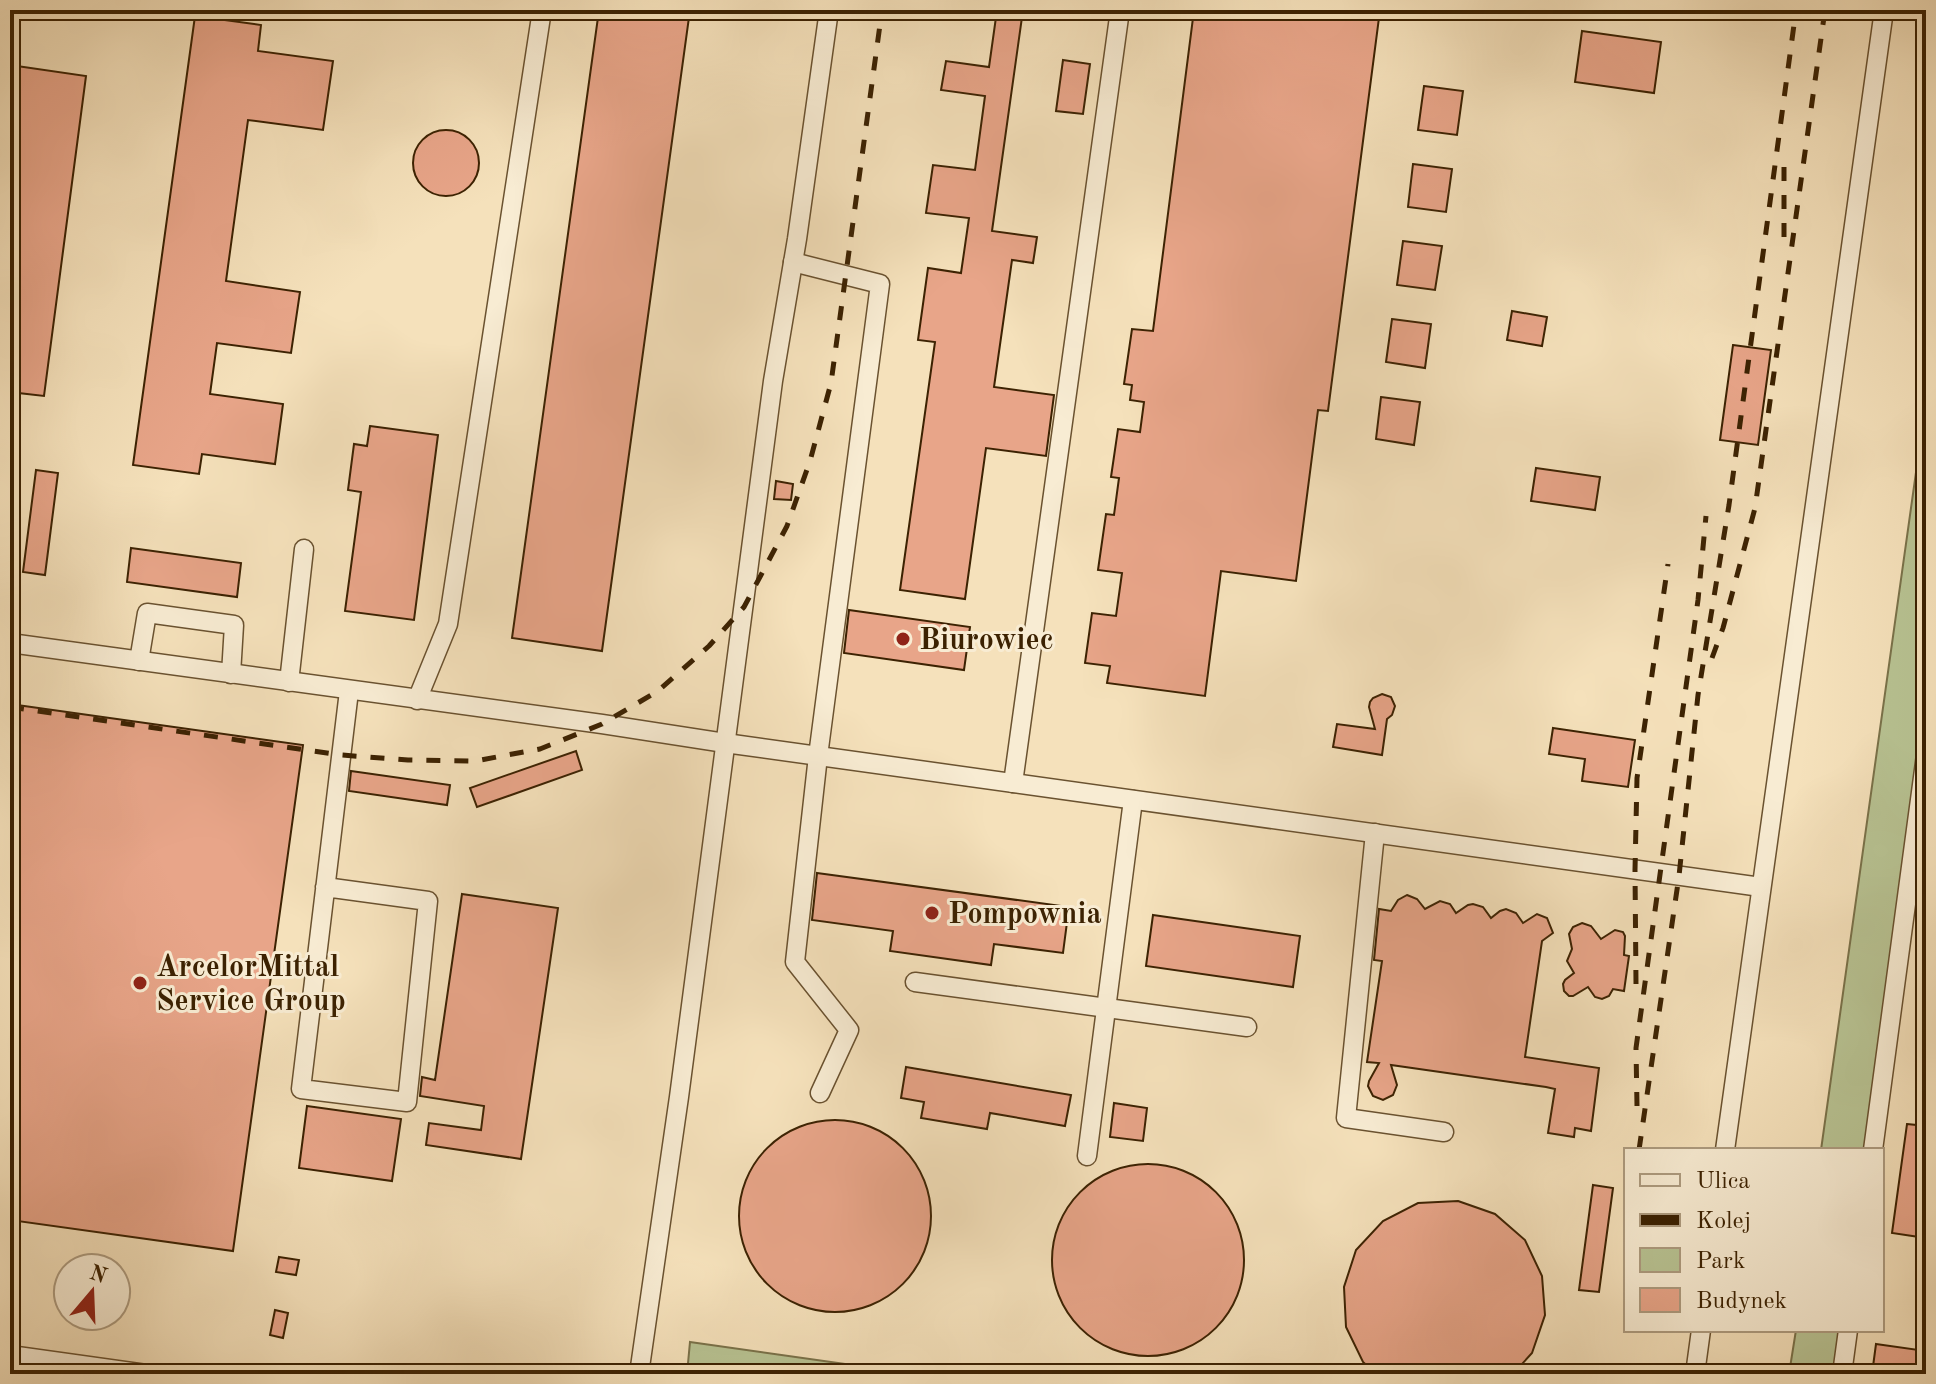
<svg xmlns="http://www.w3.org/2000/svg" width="1936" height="1384" viewBox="0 0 1936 1384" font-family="'Old Standard TT',serif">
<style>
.green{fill:#b8c393;stroke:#7a724a;stroke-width:2}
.building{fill:#e8a589;stroke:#3c2202;stroke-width:2}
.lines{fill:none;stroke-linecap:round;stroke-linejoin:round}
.minor-casing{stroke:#6a5230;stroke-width:21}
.minor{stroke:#f8ecd3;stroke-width:18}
.rail{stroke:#3c2202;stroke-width:5;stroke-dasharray:14 14;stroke-linecap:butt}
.poi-dot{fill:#8f2418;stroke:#f8ecd3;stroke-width:3}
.labels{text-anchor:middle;stroke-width:6;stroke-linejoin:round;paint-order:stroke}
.poi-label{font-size:30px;font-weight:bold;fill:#3c2202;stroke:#f8ecd3;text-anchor:start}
</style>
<rect width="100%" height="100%" fill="#f5e1bb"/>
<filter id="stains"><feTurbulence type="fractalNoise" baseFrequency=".0025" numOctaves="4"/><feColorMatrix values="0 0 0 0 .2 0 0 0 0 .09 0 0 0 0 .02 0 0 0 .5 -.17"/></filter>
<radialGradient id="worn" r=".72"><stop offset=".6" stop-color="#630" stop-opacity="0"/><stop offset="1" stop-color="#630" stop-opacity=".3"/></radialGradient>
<!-- green -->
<g class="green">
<path d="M1926 401V716L1866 1150H1821Z"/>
<path d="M1796 1330H1841L1835 1374H1789Z"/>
<path d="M690 1342 916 1374H687Z"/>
</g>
<!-- building -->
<g class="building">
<path d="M599 10H690L602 651 512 638Z"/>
<path d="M997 10H1023L992 231 1037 237 1033 263 1012 260 994 387 1054 395 1046 456 986 448 965 599 900 590 935 342 918 340 928 268 961 273 969 218 926 213 933 165 975 170 985 96 941 90 946 61 989 67Z"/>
<path d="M1194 10H1380L1328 411 1318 410 1296 581 1221 571 1205 696 1107 683 1110 666 1085 663 1092 613 1116 616 1122 573 1098 570 1106 514 1114 515 1119 478 1111 477 1118 429 1140 432 1144 402 1130 400 1132 385 1124 384 1132 329 1153 331Z"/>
<path d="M195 16 261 25 258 51 333 61 323 130 248 120 226 281 300 292 291 353 217 343 210 394 283 404 275 464 202 454 199 474 133 465Z"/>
<path d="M1582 31 1661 42 1654 93 1575 82Z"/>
<path d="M1063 60 1090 64 1083 114 1056 111Z"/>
<path d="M10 65 86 76 44 396 10 392Z"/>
<path d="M1424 86 1463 91 1457 135 1418 130Z"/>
<circle cx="446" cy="163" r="33"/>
<path d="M1413 164 1452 169 1446 212 1408 207Z"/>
<path d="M1403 241 1442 246 1435 290 1397 285Z"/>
<path d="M1512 311 1547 317 1542 346 1507 340Z"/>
<path d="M1392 319 1431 324 1425 368 1386 362Z"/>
<path d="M1733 345 1771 350 1758 445 1720 440Z"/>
<path d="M1381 397 1420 402 1414 445 1376 439Z"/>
<path d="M370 426 438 435 414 620 345 611 361 492 348 490 354 444 367 446Z"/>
<path d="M1536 468 1600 477 1595 510 1531 501Z"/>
<path d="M36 470 58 473 45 575 23 572Z"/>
<path d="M776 481 793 484 791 500 774 499Z"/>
<path d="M131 548 241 563 237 597 127 582Z"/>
<path d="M849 610 970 627 964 670 844 653Z"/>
<path d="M1382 694 1391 697 1395 706 1392 715 1387 719 1382 755 1333 747 1337 724 1375 729 1369 707 1370 702 1373 698Z"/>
<path d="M10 704 303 745 233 1251 10 1220Z"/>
<path d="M1553 728 1635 740 1628 787 1582 781 1585 759 1549 754Z"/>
<path d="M576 751 582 770 477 807 470 788Z"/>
<path d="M351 771 450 785 447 805 349 791Z"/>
<path d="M817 873 1069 907 1063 953 994 944 991 965 890 951 893 931 812 920Z"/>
<path d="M462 894 558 908 521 1159 426 1145 429 1123 481 1130 484 1106 420 1096 422 1077 435 1080Z"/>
<path d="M1407 895 1417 899 1425 909 1440 901 1450 904 1456 913 1468 905 1473 904 1483 907 1491 918 1500 911 1506 909 1516 913 1523 923 1537 914 1547 918 1553 933 1542 941 1525 1057 1599 1068 1591 1131 1575 1128 1574 1137 1548 1133 1555 1089 1546 1087 1391 1065 1397 1085 1393 1095 1383 1100 1373 1096 1368 1086 1369 1081 1379 1063 1367 1062 1382 961 1374 960 1379 909 1391 911 1398 900Z"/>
<path d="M1153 915 1300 936 1293 987 1146 966Z"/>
<path d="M1582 923 1591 926 1601 939 1615 930 1623 932 1625 936 1624 955 1629 956 1624 991 1613 989 1609 996 1602 999 1595 997 1588 987 1573 996H1569L1564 991 1563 984 1565 980 1574 973 1567 961 1572 949 1569 934 1573 927Z"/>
<path d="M906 1067 1071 1095 1065 1126 990 1113 987 1129 921 1118 924 1102 901 1098Z"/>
<path d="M1114 1103 1147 1108 1143 1141 1110 1137Z"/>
<path d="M307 1106 401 1119 392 1181 299 1168Z"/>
<circle cx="835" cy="1216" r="96"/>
<path d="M1907 1124 1926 1126V1238L1892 1233Z"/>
<circle cx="1148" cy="1260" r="96"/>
<path d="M1593 1185 1613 1188 1599 1292 1579 1290Z"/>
<path d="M1458 1201 1495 1214 1525 1240 1542 1276 1545 1315 1532 1353 1513 1374H1376L1363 1362 1346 1327 1344 1287 1356 1250 1383 1221 1418 1203Z"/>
<path d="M279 1257 299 1260 296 1275 276 1272Z"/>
<path d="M275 1310 288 1313 283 1338 270 1335Z"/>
<path d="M1876 1344 1926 1351V1374H1872Z"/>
</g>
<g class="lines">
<!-- minor casing -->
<g class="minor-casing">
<g id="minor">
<path d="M1543 10H1544"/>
<path d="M793 262 880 284 818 756 795 962 849 1030 820 1093"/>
<path d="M10 643 602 724 725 743 1761 887"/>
<path d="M139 661 147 613 234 625 231 674"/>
<path d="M289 682 304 549"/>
<path d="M417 700 448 624 542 10"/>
<path d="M1013 783 1120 10"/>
<path d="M1375 833 1346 1118 1444 1132"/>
<path d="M325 887 428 901 407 1102 301 1089 349 691"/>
<path d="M915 982 1247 1027"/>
<path d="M1725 1150 1884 10"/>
<path d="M1873 1150 1926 755"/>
<path d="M1087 1156 1133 800"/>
<path d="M10 1355 146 1374"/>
<path d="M639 1374 679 1097 773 381 797 239 829 10"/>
<path d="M1695 1374 1701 1330"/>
<path d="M1842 1374 1848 1330"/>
</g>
</g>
<!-- minor -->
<use href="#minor" class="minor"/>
<!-- rail -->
<g class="rail">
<path d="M1784 167V243"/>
<path d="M1712 658 1723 628 1755 508 1825 10"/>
<path d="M10 707 341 755 408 760 475 761 540 749 602 724 658 691 709 646 744 607 787 526 810 461 831 383 882 10"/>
<path d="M1636 984 1635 870 1637 778 1668 564"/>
<path d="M1637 1106 1636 1048 1698 600 1706 516"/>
<path d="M1639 1150 1679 876 1698 695 1729 505 1796 10"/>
</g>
</g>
<!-- markers -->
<g class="poi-dot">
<circle cx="903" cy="639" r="8"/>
<circle cx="932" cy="913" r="8"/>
<circle cx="140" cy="983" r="8"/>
</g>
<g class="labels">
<!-- poi labels -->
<g class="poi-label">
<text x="919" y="649">Biurowiec</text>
<text x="948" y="923">Pompownia</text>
<text x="156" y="976">ArcelorMittal<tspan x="156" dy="34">Service Group</tspan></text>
</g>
</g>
<!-- margin -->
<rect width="1936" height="1384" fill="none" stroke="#f5e1bb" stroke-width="40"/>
<rect x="12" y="12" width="1912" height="1360" fill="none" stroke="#3c2202" stroke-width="4"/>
<rect x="20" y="20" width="1896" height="1344" fill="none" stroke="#3c2202" stroke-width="2"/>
<!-- legend -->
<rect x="1624" y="1148" width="260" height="184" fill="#f8ecd3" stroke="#ad9b7f" stroke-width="2"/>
<rect x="1640" y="1174" width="40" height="12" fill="#f8ecd3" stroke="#ad9b7f" stroke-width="2"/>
<text x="1696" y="1188" font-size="24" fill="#3c2202">Ulica</text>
<rect x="1640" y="1214" width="40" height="12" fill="#3c2202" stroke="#ad9b7f" stroke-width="2"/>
<text x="1696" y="1228" font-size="24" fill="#3c2202">Kolej</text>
<rect x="1640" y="1248" width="40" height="24" fill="#b8c393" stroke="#ad9b7f" stroke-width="2"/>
<text x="1696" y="1268" font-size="24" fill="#3c2202">Park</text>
<rect x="1640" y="1288" width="40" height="24" fill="#e8a589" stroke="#ad9b7f" stroke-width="2"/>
<text x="1696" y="1308" font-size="24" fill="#3c2202">Budynek</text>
<!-- north arrow -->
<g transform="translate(92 1292) rotate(19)"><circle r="38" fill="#f8ecd3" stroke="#ad9b7f" stroke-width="2"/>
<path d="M0-6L14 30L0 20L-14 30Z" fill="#8f2418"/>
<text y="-12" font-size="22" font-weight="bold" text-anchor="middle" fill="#3c2202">N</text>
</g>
<rect width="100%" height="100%" filter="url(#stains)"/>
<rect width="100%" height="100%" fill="url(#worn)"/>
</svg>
